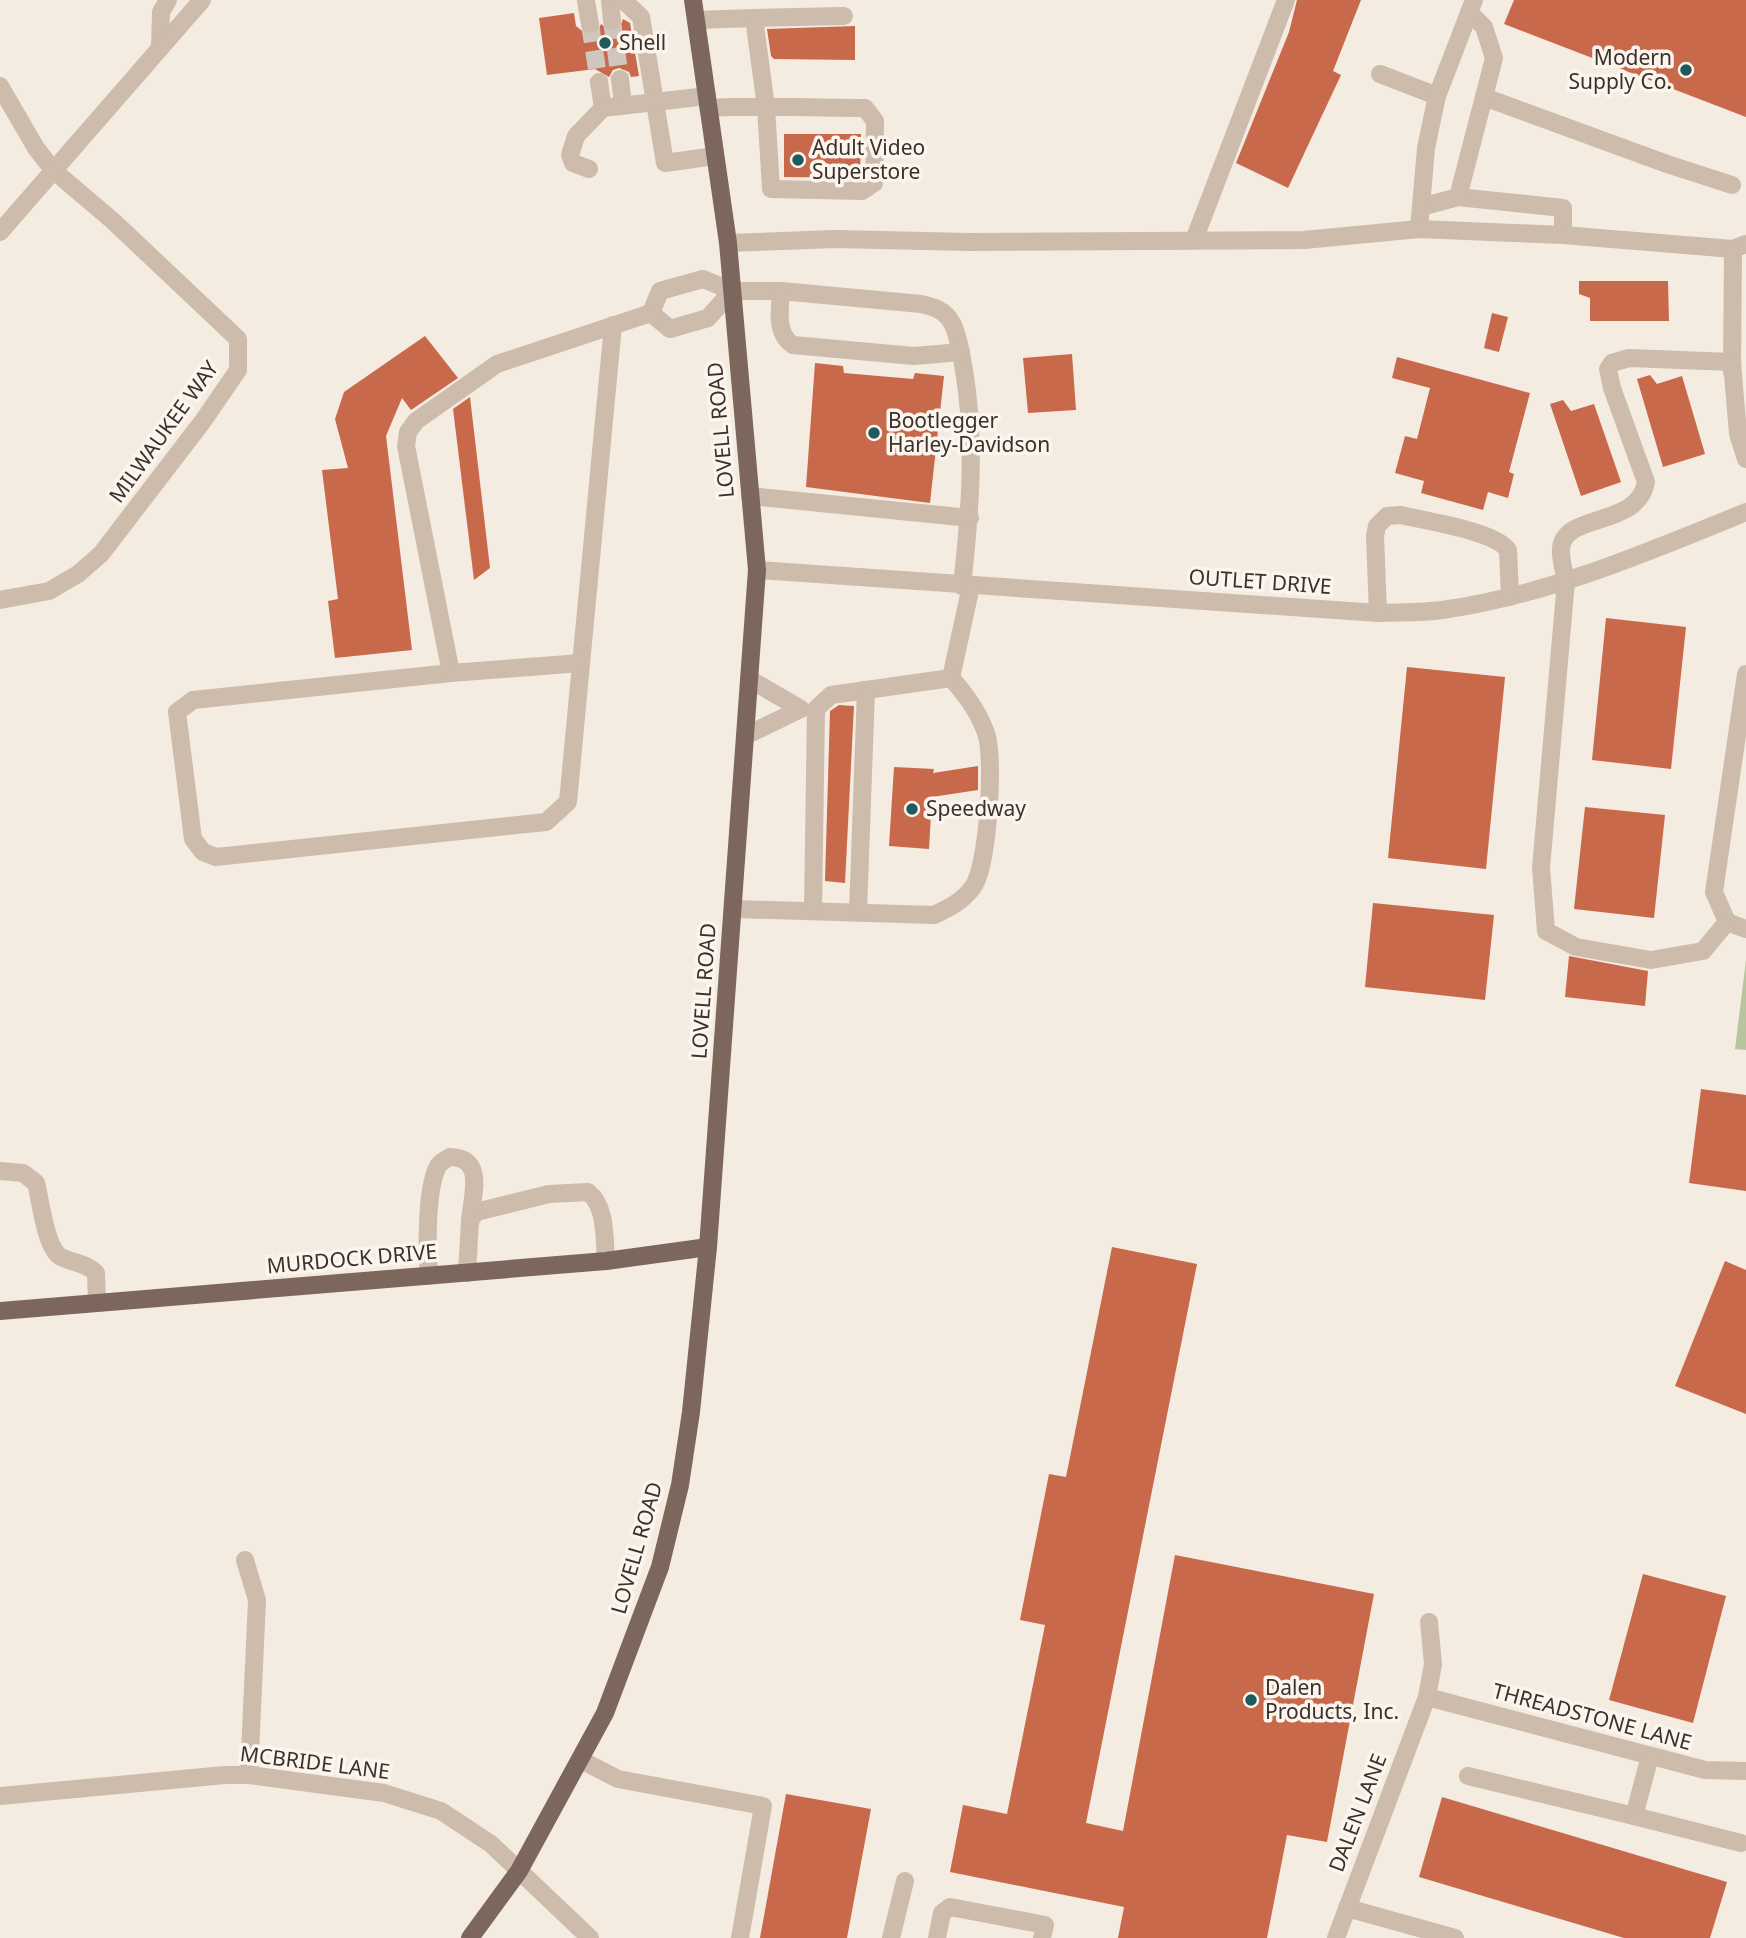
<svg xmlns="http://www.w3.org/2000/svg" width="1746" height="1938" viewBox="0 0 1746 1938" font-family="'Noto Sans',sans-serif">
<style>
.green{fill:#b8c4a0}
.building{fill:#c8694b}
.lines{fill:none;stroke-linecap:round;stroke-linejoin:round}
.minor-tunnel{stroke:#cfc6bd;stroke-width:18;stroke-dasharray:18 9;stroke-linecap:butt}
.minor{stroke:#cdbbac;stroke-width:18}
.major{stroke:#7d675c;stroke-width:18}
.poi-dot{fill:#1f5a5e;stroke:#fbf5ee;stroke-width:2.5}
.labels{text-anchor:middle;stroke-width:7;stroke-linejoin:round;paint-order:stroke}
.poi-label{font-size:21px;fill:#3b302b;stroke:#fbf5ee;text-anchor:start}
.street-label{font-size:21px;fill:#3b302b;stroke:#fbf5ee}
</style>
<rect width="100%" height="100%" fill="#f4ebe1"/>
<!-- green -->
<path class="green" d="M1746 960V1050L1735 1049Z"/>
<!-- building -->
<g class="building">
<path d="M1297 0H1361L1333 71 1341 75 1288 188 1236 163 1289 32Z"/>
<path d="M1514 0H1746V117L1504 24Z"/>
<path d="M574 13 576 26 587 35 597 33 601 24 612 32 619 30 623 19 630 23 639 76 631 77 629 72 619 68 613 70 609 77 595 69 547 75 539 18Z"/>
<path d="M855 26V60L774 59 771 56 767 29Z"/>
<path d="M784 134H861L860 178 784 177Z"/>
<path d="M1579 281H1668L1669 321H1590V298L1579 294Z"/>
<path d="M1492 313 1508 317 1499 352 1484 348Z"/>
<path d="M425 336 458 378 411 410 402 398 386 436 412 650 335 658 328 601 338 599 322 470 348 468 335 419 344 392Z"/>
<path d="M1072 354 1076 410 1028 413 1023 358Z"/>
<path d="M1397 357 1530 393 1509 472 1514 474 1508 498 1488 492 1483 510 1421 493 1424 481 1395 473 1405 436 1417 439 1430 388 1392 378Z"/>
<path d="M815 363 843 366 844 373 913 379 915 373 944 376 930 503 806 487Z"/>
<path d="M1650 375 1657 384 1682 376 1705 454 1663 467 1637 379Z"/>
<path d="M470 397 490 568 474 580 453 409Z"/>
<path d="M1563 400 1571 411 1594 404 1621 482 1581 496 1550 404Z"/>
<path d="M1606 618 1686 627 1671 769 1592 760Z"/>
<path d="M1407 667 1505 677 1486 869 1388 858Z"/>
<path d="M839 705 854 706 845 883 825 881 830 711Z"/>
<path d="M978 766V790L932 797 929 849 889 846 894 767 934 769 933 773Z"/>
<path d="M1585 807 1665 815 1654 918 1574 909Z"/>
<path d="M1373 903 1494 915 1485 1000 1365 987Z"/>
<path d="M1569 956 1648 971 1645 1006 1565 997Z"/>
<path d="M1701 1089 1746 1095V1191L1689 1183Z"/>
<path d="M1112 1247 1197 1264 1086 1823 1123 1831 1175 1555 1374 1594 1327 1842 1287 1835 1267 1938H1118L1124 1907 950 1872 963 1805 1007 1814 1045 1625 1020 1620 1049 1474 1066 1477Z"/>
<path d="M1725 1261 1746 1270V1414L1675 1386Z"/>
<path d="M1643 1574 1726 1596 1693 1723 1609 1700Z"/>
<path d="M786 1794 871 1809 847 1938H760Z"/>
<path d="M1442 1797 1727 1882 1710 1938H1624L1419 1877Z"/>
</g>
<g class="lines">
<!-- minor-tunnel -->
<g class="minor-tunnel">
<path d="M612 21 620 79"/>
<path d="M590 24 599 82"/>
</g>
<!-- minor -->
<g class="minor">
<path d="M610 0 612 21"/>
<path d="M623 0 641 17 665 163 715 156"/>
<path d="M586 1 590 24"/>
<path d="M696 20 754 18"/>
<path d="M160 48 161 12 168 0"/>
<path d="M1380 74 1437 96"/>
<path d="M620 79 623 105"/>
<path d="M599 82 603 108"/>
<path d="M0 86 36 148 53 170 113 221 238 339V370L203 421 101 554 78 574 49 591 0 600"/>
<path d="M1484 97 1667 164 1732 185"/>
<path d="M708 108C760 105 813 108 865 108L875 121 874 183 862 191 771 189 766 107 754 18 844 16"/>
<path d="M589 169 573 163 570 155 576 136 603 108 707 96"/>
<path d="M1458 197 1563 208V235"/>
<path d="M1421 207 1458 197 1494 58 1484 27 1469 12"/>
<path d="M1419 229 1426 148 1437 96 1474 0"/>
<path d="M0 232 202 0"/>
<path d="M1194 240 1286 0"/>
<path d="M728 243 835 239 969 242 1304 240 1419 229 1563 235 1733 249 1746 244"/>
<path d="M703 279 732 291 708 318 670 329 651 313 660 291Z"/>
<path d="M732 291H781L921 304C934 307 945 310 952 323 959 336 961 355 964 370 976 443 970 513 962 586"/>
<path d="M781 291C780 309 775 334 793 345L914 356 961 352"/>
<path d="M613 325 568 802 546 822 216 857 203 852 193 839 177 712 193 700 451 673 406 446 408 432 416 421 497 364 651 313"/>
<path d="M1732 372 1733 249"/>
<path d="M750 496 970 518"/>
<path d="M757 570 1378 613C1399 612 1421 613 1442 610 1548 595 1648 552 1746 512"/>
<path d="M1378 613 1375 536 1377 526 1387 516 1401 515C1425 521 1495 531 1508 550L1510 597"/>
<path d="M451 673 581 663"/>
<path d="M1746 674 1714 892 1727 922 1746 929"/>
<path d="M745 736 801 709 749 679"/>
<path d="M733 909 934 915C949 908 963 901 973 887 988 866 995 758 986 733 978 711 966 695 951 678L971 586"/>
<path d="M813 911 816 709 831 695 951 678"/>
<path d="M858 912 866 690"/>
<path d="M1727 922 1703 951 1651 960 1576 947 1546 931 1541 868 1566 581C1564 571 1560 558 1561 548 1565 512 1638 528 1646 482L1612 388 1608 369 1612 363 1629 358 1732 362 1738 434 1746 459"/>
<path d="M0 1171 23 1173 36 1183C41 1201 45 1248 61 1257 73 1263 86 1263 96 1273L97 1303"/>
<path d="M467 1273 470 1221 476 1212 549 1194 588 1192C607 1207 604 1238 606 1261"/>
<path d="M429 1276C427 1249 426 1192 437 1168 439 1163 445 1160 450 1157 486 1158 472 1195 470 1221"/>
<path d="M245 1560 257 1600 249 1775"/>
<path d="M1427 1697 1705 1770 1746 1771"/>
<path d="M581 1760 618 1779 763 1806 740 1938"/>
<path d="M1468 1776 1634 1816 1650 1756"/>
<path d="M0 1796 225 1775H249L384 1793 441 1811 491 1844 590 1938"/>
<path d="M1634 1816 1741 1843"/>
<path d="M1347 1908 1455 1938"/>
<path d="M891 1938 905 1881"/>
<path d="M937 1938 942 1913 950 1907 1045 1925 1042 1938"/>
<path d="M1336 1938 1427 1697 1433 1664 1429 1622"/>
</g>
<!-- major -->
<g class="major">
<path d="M0 1311 606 1261 708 1247"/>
<path d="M470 1938 519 1871 605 1713 660 1567 680 1485 691 1412 708 1247 757 570 728 243 693 0"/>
</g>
</g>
<!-- markers -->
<g class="poi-dot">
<circle cx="605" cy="43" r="7"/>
<circle cx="1686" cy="70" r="7"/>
<circle cx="798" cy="160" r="7"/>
<circle cx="874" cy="433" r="7"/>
<circle cx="912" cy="809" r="7"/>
<circle cx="1251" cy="1700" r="7"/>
</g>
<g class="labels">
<!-- poi labels -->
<g class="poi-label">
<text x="619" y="50">Shell</text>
<text x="1672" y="65" text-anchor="end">Modern<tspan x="1672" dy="24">Supply Co.</tspan></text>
<text x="812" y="155">Adult Video<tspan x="812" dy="24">Superstore</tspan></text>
<text x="888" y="428">Bootlegger<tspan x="888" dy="24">Harley-Davidson</tspan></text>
<text x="926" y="816">Speedway</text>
<text x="1265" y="1695">Dalen<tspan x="1265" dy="24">Products, Inc.</tspan></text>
</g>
<!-- street labels -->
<g class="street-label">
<text transform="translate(721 430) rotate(-95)" y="7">LOVELL ROAD</text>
<text transform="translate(164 432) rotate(-54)" y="7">MILWAUKEE WAY</text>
<text transform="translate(1260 582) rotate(4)" y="7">OUTLET DRIVE</text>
<text transform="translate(704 991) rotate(-86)" y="7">LOVELL ROAD</text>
<text transform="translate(352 1259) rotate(-5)" y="7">MURDOCK DRIVE</text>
<text transform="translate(637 1548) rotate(-74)" y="7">LOVELL ROAD</text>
<text transform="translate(1592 1717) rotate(15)" y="7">THREADSTONE LANE</text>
<text transform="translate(315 1763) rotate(7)" y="7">MCBRIDE LANE</text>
<text transform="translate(1358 1813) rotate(-69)" y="7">DALEN LANE</text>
</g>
</g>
</svg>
